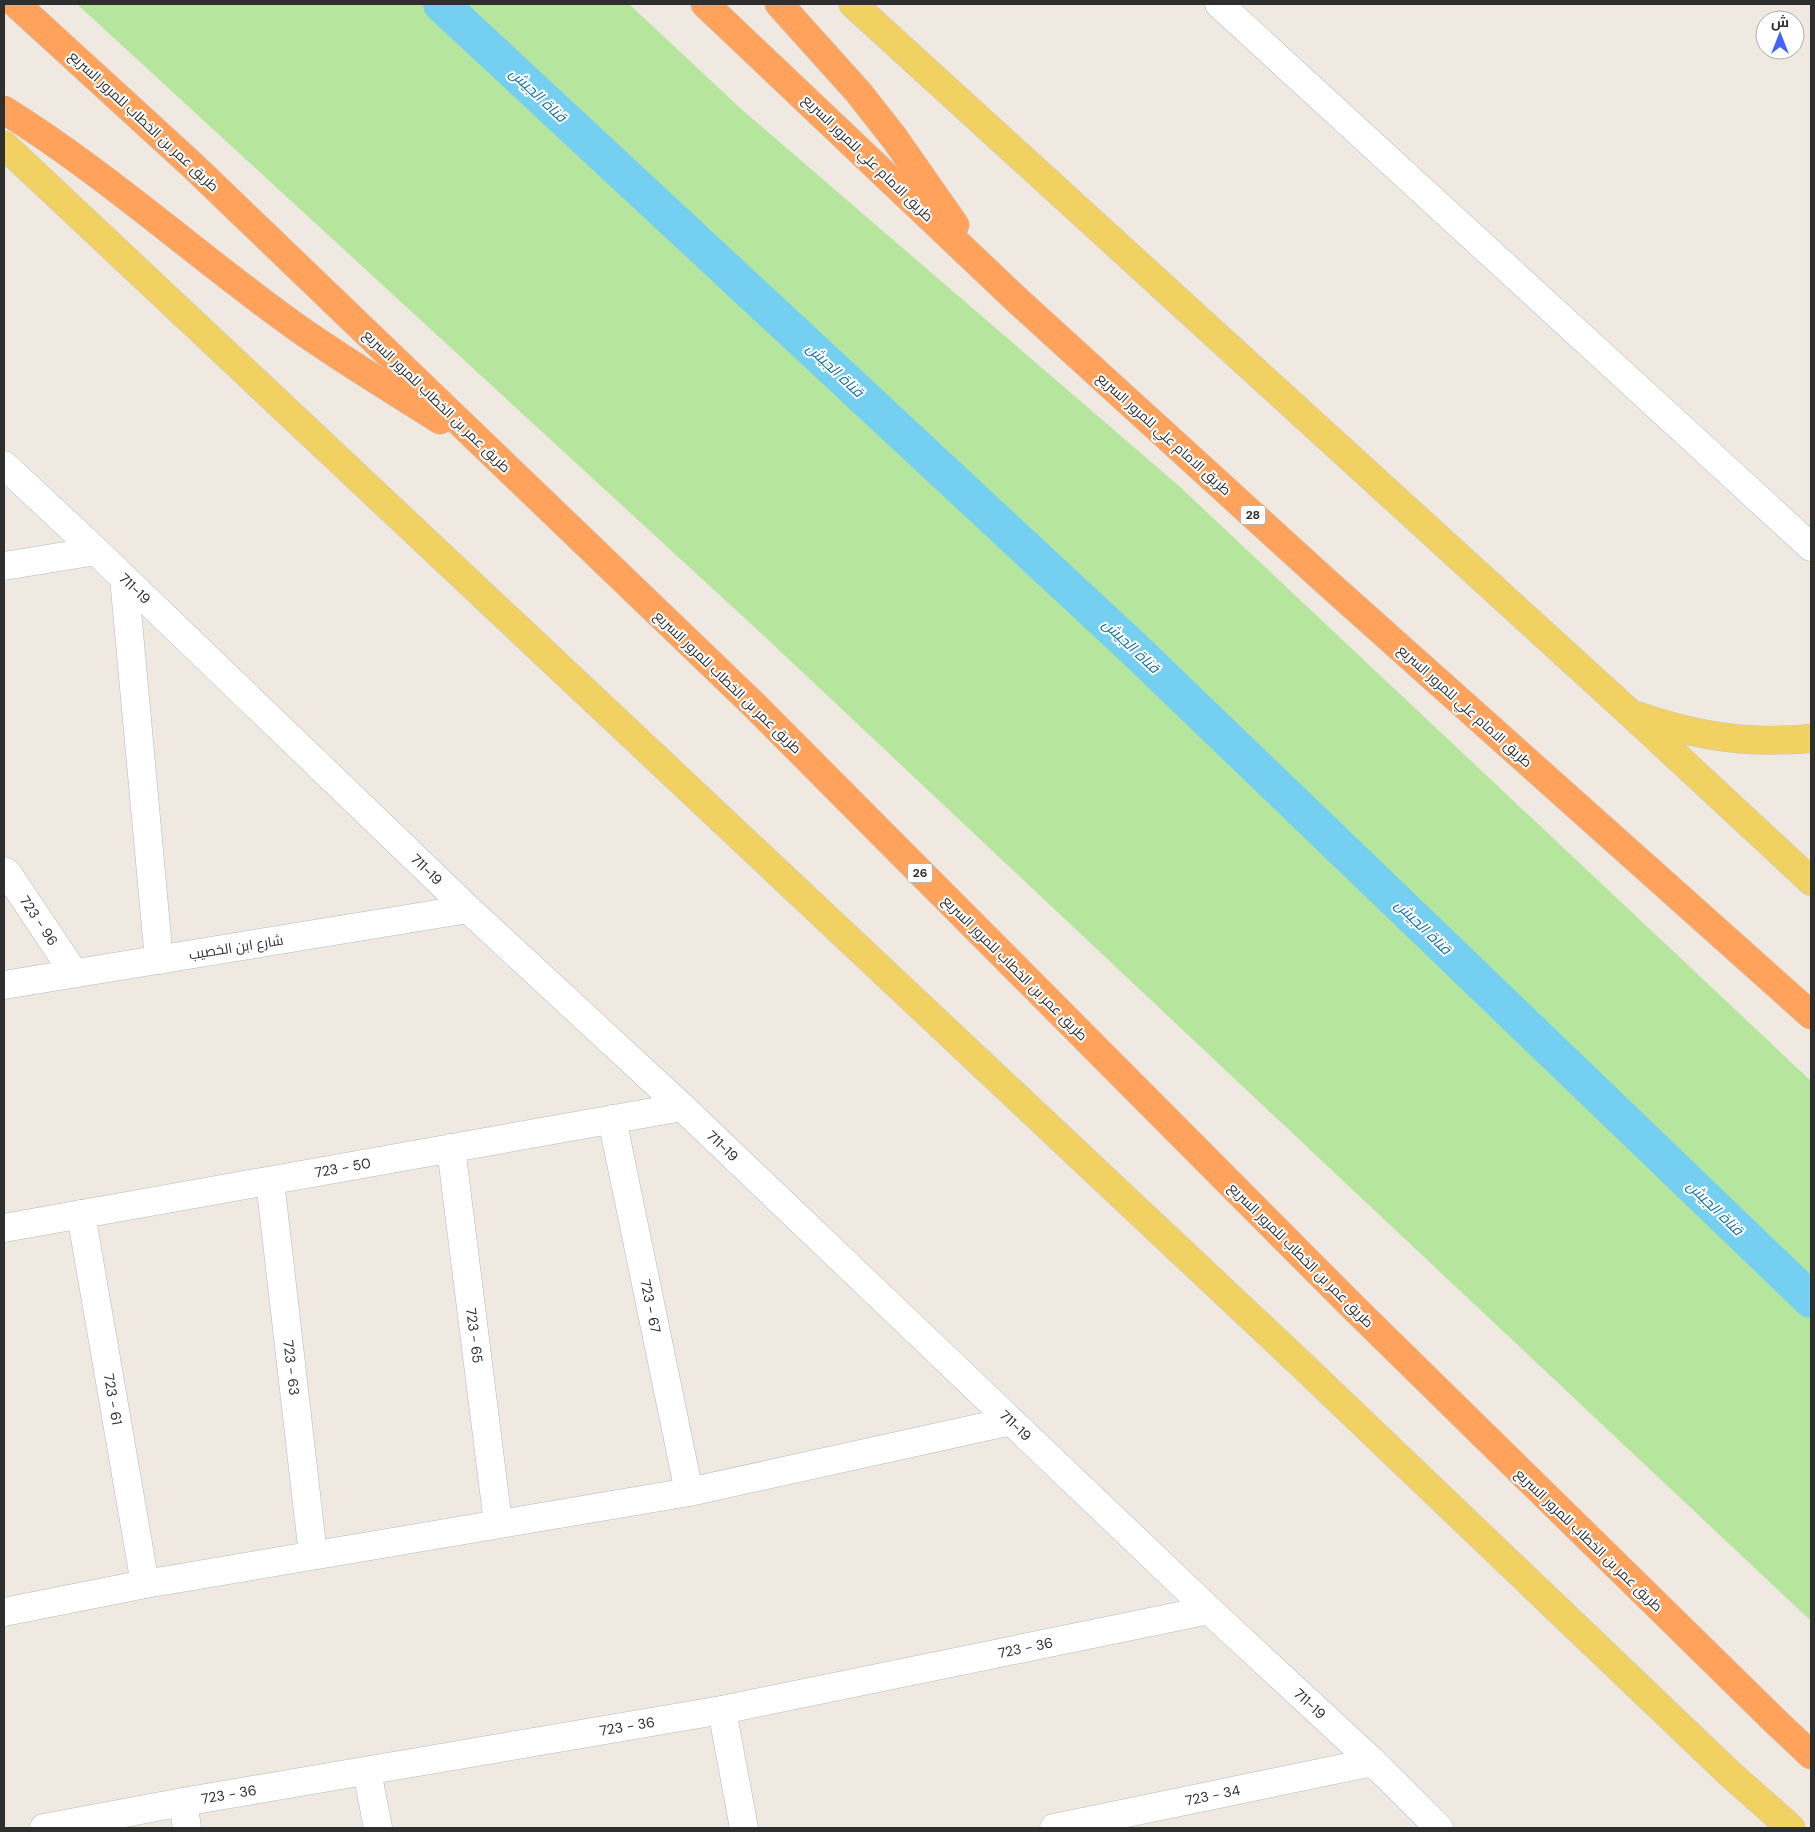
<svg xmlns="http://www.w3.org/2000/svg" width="1815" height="1832" viewBox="0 0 1815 1832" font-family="'DM Sans',Cairo,sans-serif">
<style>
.green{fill:#b6e59e}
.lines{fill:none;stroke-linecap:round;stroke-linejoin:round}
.canal{stroke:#75cff0;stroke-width:36}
.minor-casing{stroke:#b4b7c1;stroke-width:29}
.major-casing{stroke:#c9c9c9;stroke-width:29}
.highway-casing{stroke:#c9c9c9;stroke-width:29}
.minor{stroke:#fff;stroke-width:28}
.major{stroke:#f2d163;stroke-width:28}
.highway{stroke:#ffa35c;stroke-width:28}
.labels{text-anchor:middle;stroke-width:4;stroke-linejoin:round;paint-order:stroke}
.shield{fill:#fff;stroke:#6d6d6d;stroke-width:1}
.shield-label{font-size:12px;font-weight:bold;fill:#2e2e2e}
.street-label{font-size:14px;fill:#2e2e2e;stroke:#fff}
.water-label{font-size:15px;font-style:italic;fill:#0d6fa3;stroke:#fff}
</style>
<rect width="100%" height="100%" fill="#efe9e1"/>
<!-- green -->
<path class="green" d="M77 4H629L740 108 1179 486 1811 1081V1621L763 635Z"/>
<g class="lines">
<!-- canal -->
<path class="canal" d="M441 4 1132 647 1811 1300"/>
<!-- minor casing -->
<g class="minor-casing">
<g id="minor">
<path d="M1219 4 1811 547"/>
<path id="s1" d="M4 465 96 551 468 909 682 1107 1209 1610 1373 1762 1439 1828"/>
<path d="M4 566 96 551"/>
<path d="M124 578 159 960"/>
<path id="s2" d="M4 871 8 874 74 973"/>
<path d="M4 985 468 909"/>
<path id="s3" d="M612 1119 689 1492"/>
<path id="s4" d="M451 1148 498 1523"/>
<path id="s5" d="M270 1181 313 1555"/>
<path id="s6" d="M81 1214 145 1584"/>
<path id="s7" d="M4 1228 682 1107"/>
<path d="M4 1612 145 1584 689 1492 1011 1421"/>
<path d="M722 1710 744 1828"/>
<path d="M367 1771 378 1828"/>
<path d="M183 1802 187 1828"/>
<path id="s8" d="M44 1828 183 1802 722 1710 1209 1610"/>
<path id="s9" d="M1054 1828 1373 1762"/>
</g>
</g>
<!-- major casing -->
<g class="major-casing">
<g id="major">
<path d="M853 4 1630 713 1811 881"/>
<path d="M4 145 1303 1366 1729 1773 1791 1828"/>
<path d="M1638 716C1684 732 1732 742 1780 740 1790 740 1801 740 1811 738"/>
</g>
</g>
<!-- highway casing -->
<g class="highway-casing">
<g id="highway">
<path d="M16 4 192 165 753 704 1352 1306 1776 1722 1811 1755"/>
<path d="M705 4 1018 301 1322 578 1811 1015"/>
<path d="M779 4 859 93 895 139 955 225"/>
<path d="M4 110C102 171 188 248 281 316 332 354 387 386 440 420"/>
</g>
</g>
<!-- minor -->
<use href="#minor" class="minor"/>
<!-- major -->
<use href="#major" class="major"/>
<!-- highway -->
<use href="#highway" class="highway"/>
</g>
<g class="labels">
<!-- shield labels -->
<g class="shield">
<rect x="1240.5" y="505.5" width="25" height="19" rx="4"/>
<rect x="907.5" y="863.5" width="25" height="19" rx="4"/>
</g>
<g class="shield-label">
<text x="1253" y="519">28</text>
<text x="920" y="877">26</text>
</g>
<!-- street labels -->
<g class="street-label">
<text transform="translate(144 121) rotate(43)" y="5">طريق عمر بن الخطاب للمرور السريع</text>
<text transform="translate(868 158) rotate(44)" y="5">طريق الامام علي للمرور السريع</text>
<text transform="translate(437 401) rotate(44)" y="5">طريق عمر بن الخطاب للمرور السريع</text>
<text transform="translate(1164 434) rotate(42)" y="5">طريق الامام علي للمرور السريع</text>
<text dy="5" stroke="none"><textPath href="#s1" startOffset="180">711-19</textPath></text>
<text transform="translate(728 682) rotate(44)" y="5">طريق عمر بن الخطاب للمرور السريع</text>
<text transform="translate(1465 706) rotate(42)" y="5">طريق الامام علي للمرور السريع</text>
<text dy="5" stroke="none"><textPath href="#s1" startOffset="585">711-19</textPath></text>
<text dy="5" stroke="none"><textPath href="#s2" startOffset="61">723 - 96</textPath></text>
<text transform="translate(236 947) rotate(-9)" y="5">شارع ابن الخصيب</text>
<text transform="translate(1015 968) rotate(45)" y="5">طريق عمر بن الخطاب للمرور السريع</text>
<text dy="5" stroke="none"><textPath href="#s1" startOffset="990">711-19</textPath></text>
<text dy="5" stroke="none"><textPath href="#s7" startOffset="344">723 - 50</textPath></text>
<text transform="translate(1301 1255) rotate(45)" y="5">طريق عمر بن الخطاب للمرور السريع</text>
<text dy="5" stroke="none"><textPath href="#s3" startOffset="191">723 - 67</textPath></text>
<text dy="5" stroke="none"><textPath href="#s4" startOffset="189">723 - 65</textPath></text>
<text dy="5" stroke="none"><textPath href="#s5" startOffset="188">723 - 63</textPath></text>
<text dy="5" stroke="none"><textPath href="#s6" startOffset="188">723 - 61</textPath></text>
<text dy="5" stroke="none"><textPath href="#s1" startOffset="1395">711-19</textPath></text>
<text transform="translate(1589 1540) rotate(44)" y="5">طريق عمر بن الخطاب للمرور السريع</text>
<text dy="5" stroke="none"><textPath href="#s8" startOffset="998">723 - 36</textPath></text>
<text dy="5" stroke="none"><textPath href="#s1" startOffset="1800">711-19</textPath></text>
<text dy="5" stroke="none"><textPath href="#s8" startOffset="592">723 - 36</textPath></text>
<text dy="5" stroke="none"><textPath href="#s8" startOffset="188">723 - 36</textPath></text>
<text dy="5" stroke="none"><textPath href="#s9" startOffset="162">723 - 34</textPath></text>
</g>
<!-- water labels -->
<g class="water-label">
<text transform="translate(538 95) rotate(43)" y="5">قناة الجيش</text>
<text transform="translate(835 370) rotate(43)" y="5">قناة الجيش</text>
<text transform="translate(1131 646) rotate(43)" y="5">قناة الجيش</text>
<text transform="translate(1423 927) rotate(44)" y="5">قناة الجيش</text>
<text transform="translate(1715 1208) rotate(44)" y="5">قناة الجيش</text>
</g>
</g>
<!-- border -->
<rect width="1815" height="1832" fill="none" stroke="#2e2e2e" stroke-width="10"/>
<!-- north arrow -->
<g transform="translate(1780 35)"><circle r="24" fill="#ffffff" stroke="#ababab"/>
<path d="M0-4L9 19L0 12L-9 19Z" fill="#4264fb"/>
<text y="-8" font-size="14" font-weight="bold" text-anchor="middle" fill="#2e2e2e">ش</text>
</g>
</svg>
